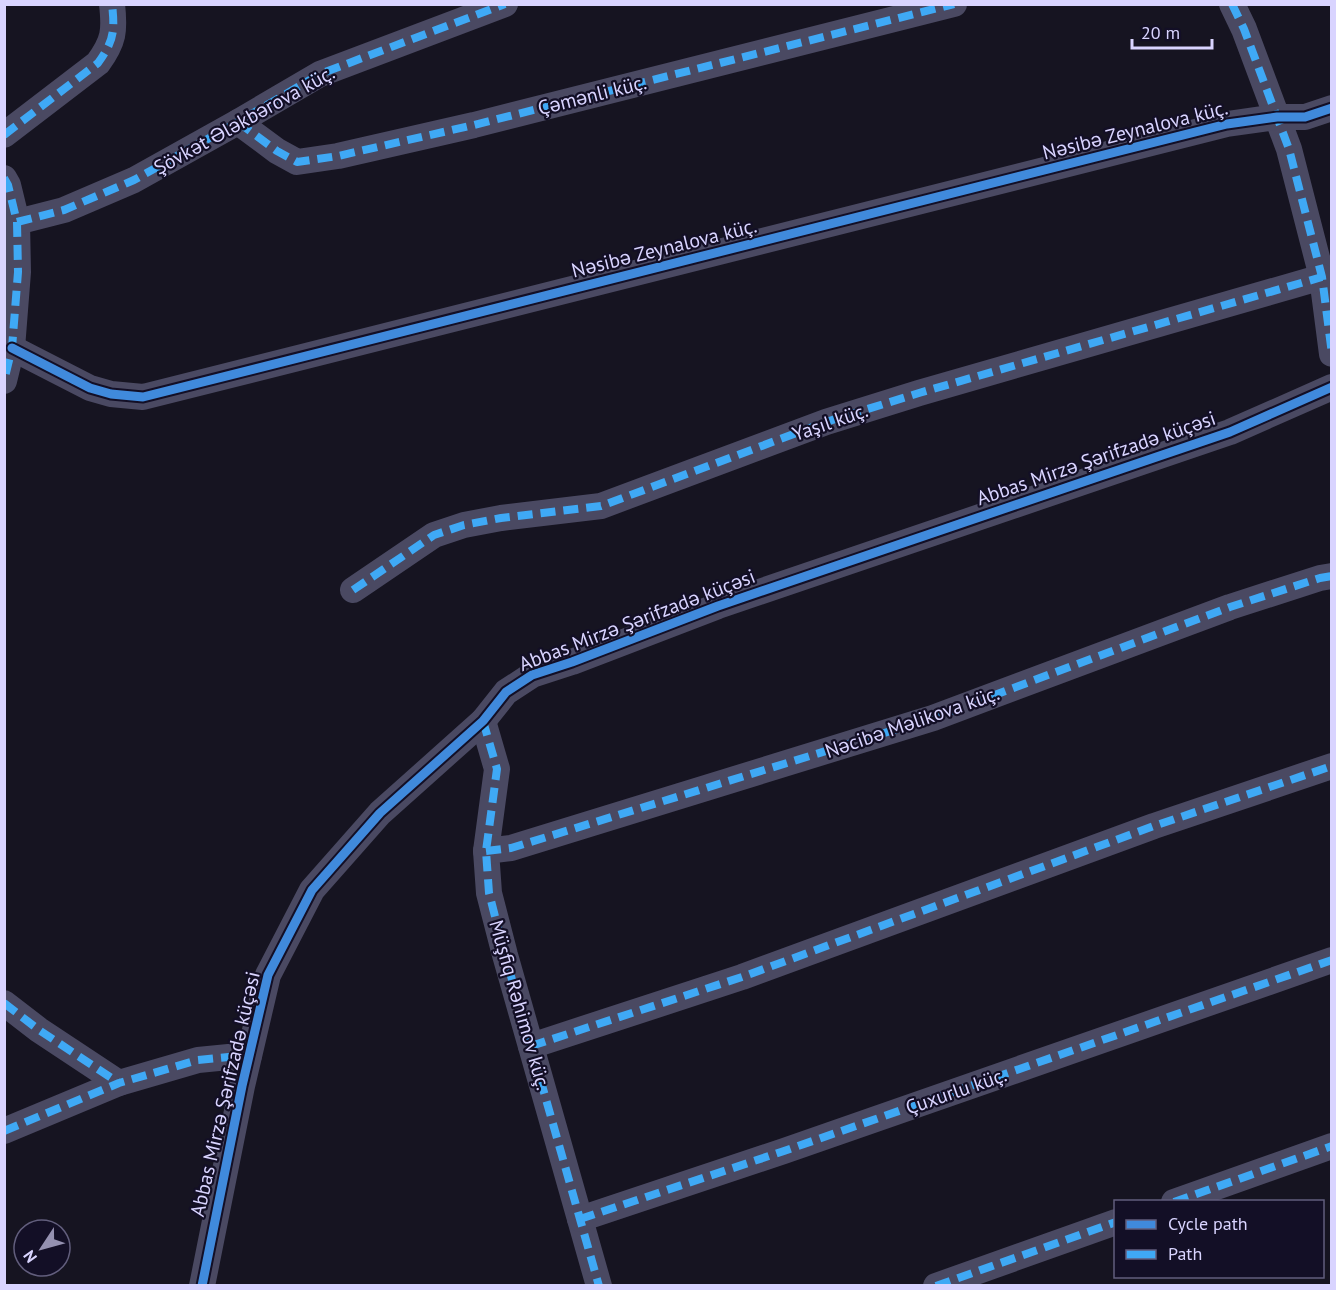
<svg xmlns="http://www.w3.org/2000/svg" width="1336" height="1290" viewBox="0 0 1336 1290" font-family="'PT Sans',sans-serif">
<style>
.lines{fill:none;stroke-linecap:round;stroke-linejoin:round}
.minor{stroke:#4a4962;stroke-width:26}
.quiet{stroke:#3fa9f5;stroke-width:8;stroke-dasharray:15 8;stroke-linecap:butt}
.cycleway-casing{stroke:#130f26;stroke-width:13}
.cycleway{stroke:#408adc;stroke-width:9}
.labels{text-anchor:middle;stroke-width:4.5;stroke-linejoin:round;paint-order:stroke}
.street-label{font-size:20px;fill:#d9d4ff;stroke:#130f26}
</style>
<rect width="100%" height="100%" fill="#161421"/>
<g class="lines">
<!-- minor -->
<g class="minor">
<path d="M1232 4 1244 29 1289 149 1322 277 1332 354"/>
<path d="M238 122 277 151 297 162 338 156 474 125 954 4"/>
<path d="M4 135 98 63C114 41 115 31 112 4"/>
<path d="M4 178 8 185 17 222 18 272 12 348 4 381"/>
<path d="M17 222 64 210 134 180 238 122 320 74 505 4"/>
<path d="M12 348 90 388 111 394 143 397 1227 124 1277 117H1305L1332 108"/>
<path d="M353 590 434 535 464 525 501 518 601 506 826 422 919 393 1322 277"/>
<path d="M483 721 497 769 486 851 489 893 505 955 599 1286"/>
<path d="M486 851 511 848 933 718 1230 607 1320 578 1332 576"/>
<path d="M4 1003 39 1030 119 1083"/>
<path d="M531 1046 742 977 1154 826 1332 766"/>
<path d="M4 1131 119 1083 198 1060 249 1055"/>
<path d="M1174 1202 1332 1146"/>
<path d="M580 1219 784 1151 1332 960"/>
<path d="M202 1286 242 1086 268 975 312 890 380 813 483 721 506 692 532 675 572 662 718 606 1230 432 1332 387"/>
<path d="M936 1286 1116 1222"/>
</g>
<!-- quiet -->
<g class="quiet">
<path d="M1232 4 1244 29 1289 149 1322 277 1332 354"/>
<path d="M238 122 277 151 297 162 338 156 474 125 954 4"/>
<path d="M4 135 98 63C114 41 115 31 112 4"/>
<path d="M4 178 8 185 17 222 18 272 12 348 4 381"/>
<path d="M17 222 64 210 134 180 238 122 320 74 505 4"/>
<path d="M353 590 434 535 464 525 501 518 601 506 826 422 919 393 1322 277"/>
<path d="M483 721 497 769 486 851 489 893 505 955 599 1286"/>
<path d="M486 851 511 848 933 718 1230 607 1320 578 1332 576"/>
<path d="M4 1003 39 1030 119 1083"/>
<path d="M531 1046 742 977 1154 826 1332 766"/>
<path d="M4 1131 119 1083 198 1060 249 1055"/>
<path d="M1174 1202 1332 1146"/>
<path d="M580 1219 784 1151 1332 960"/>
<path d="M936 1286 1116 1222"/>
</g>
<!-- cycleway casing -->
<g class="cycleway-casing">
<g id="cycleway">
<path d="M12 348 90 388 111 394 143 397 1227 124 1277 117H1305L1332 108"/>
<path d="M202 1286 242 1086 268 975 312 890 380 813 483 721 506 692 532 675 572 662 718 606 1230 432 1332 387"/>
</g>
</g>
<!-- cycleway -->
<use href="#cycleway" class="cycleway"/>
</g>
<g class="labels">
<!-- street labels -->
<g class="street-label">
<text transform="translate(592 95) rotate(-14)" y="7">Çəmənli küç.</text>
<text transform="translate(244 120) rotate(-29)" y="7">Şövkət Ələkbərova küç.</text>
<text transform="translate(1135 130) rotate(-14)" y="7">Nəsibə Zeynalova küç.</text>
<text transform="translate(664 248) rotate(-14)" y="7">Nəsibə Zeynalova küç.</text>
<text transform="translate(830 422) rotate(-19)" y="7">Yaşıl küç.</text>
<text transform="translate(1096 458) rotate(-19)" y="7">Abbas Mirzə Şərifzadə küçəsi</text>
<text transform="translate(637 620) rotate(-21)" y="7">Abbas Mirzə Şərifzadə küçəsi</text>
<text transform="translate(912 722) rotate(-19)" y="7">Nəcibə Məlikova küç.</text>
<text transform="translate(520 1005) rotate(74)" y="7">Müşfiq Rəhimov küç.</text>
<text transform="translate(956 1091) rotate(-19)" y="7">Çuxurlu küç.</text>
<text transform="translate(225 1094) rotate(-77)" y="7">Abbas Mirzə Şərifzadə küçəsi</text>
</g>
</g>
<!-- border -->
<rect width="1336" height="1290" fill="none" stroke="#d9d4ff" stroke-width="12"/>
<!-- legend -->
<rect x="1114" y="1200" width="210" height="78" fill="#130f26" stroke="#625e7d" stroke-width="1.5"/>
<rect x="1126" y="1220" width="30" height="9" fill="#408adc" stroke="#625e7d" stroke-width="1.5"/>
<text x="1168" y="1230" font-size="18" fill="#d9d4ff">Cycle path</text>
<rect x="1126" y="1250" width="30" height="9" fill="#3fa9f5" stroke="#625e7d" stroke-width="1.5"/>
<text x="1168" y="1260" font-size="18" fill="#d9d4ff">Path</text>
<!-- north arrow -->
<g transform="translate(42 1248) rotate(234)"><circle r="28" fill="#130f26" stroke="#625e7d" stroke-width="1.5"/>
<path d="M0-4.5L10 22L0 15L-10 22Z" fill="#9591b1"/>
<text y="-9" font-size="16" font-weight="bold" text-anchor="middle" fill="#d9d4ff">N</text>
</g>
<!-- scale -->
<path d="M1132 39v9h80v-9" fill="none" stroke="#d9d4ff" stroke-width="3"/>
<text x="1141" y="39" font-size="18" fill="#d9d4ff" stroke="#130f26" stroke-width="4.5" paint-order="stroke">20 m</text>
</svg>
